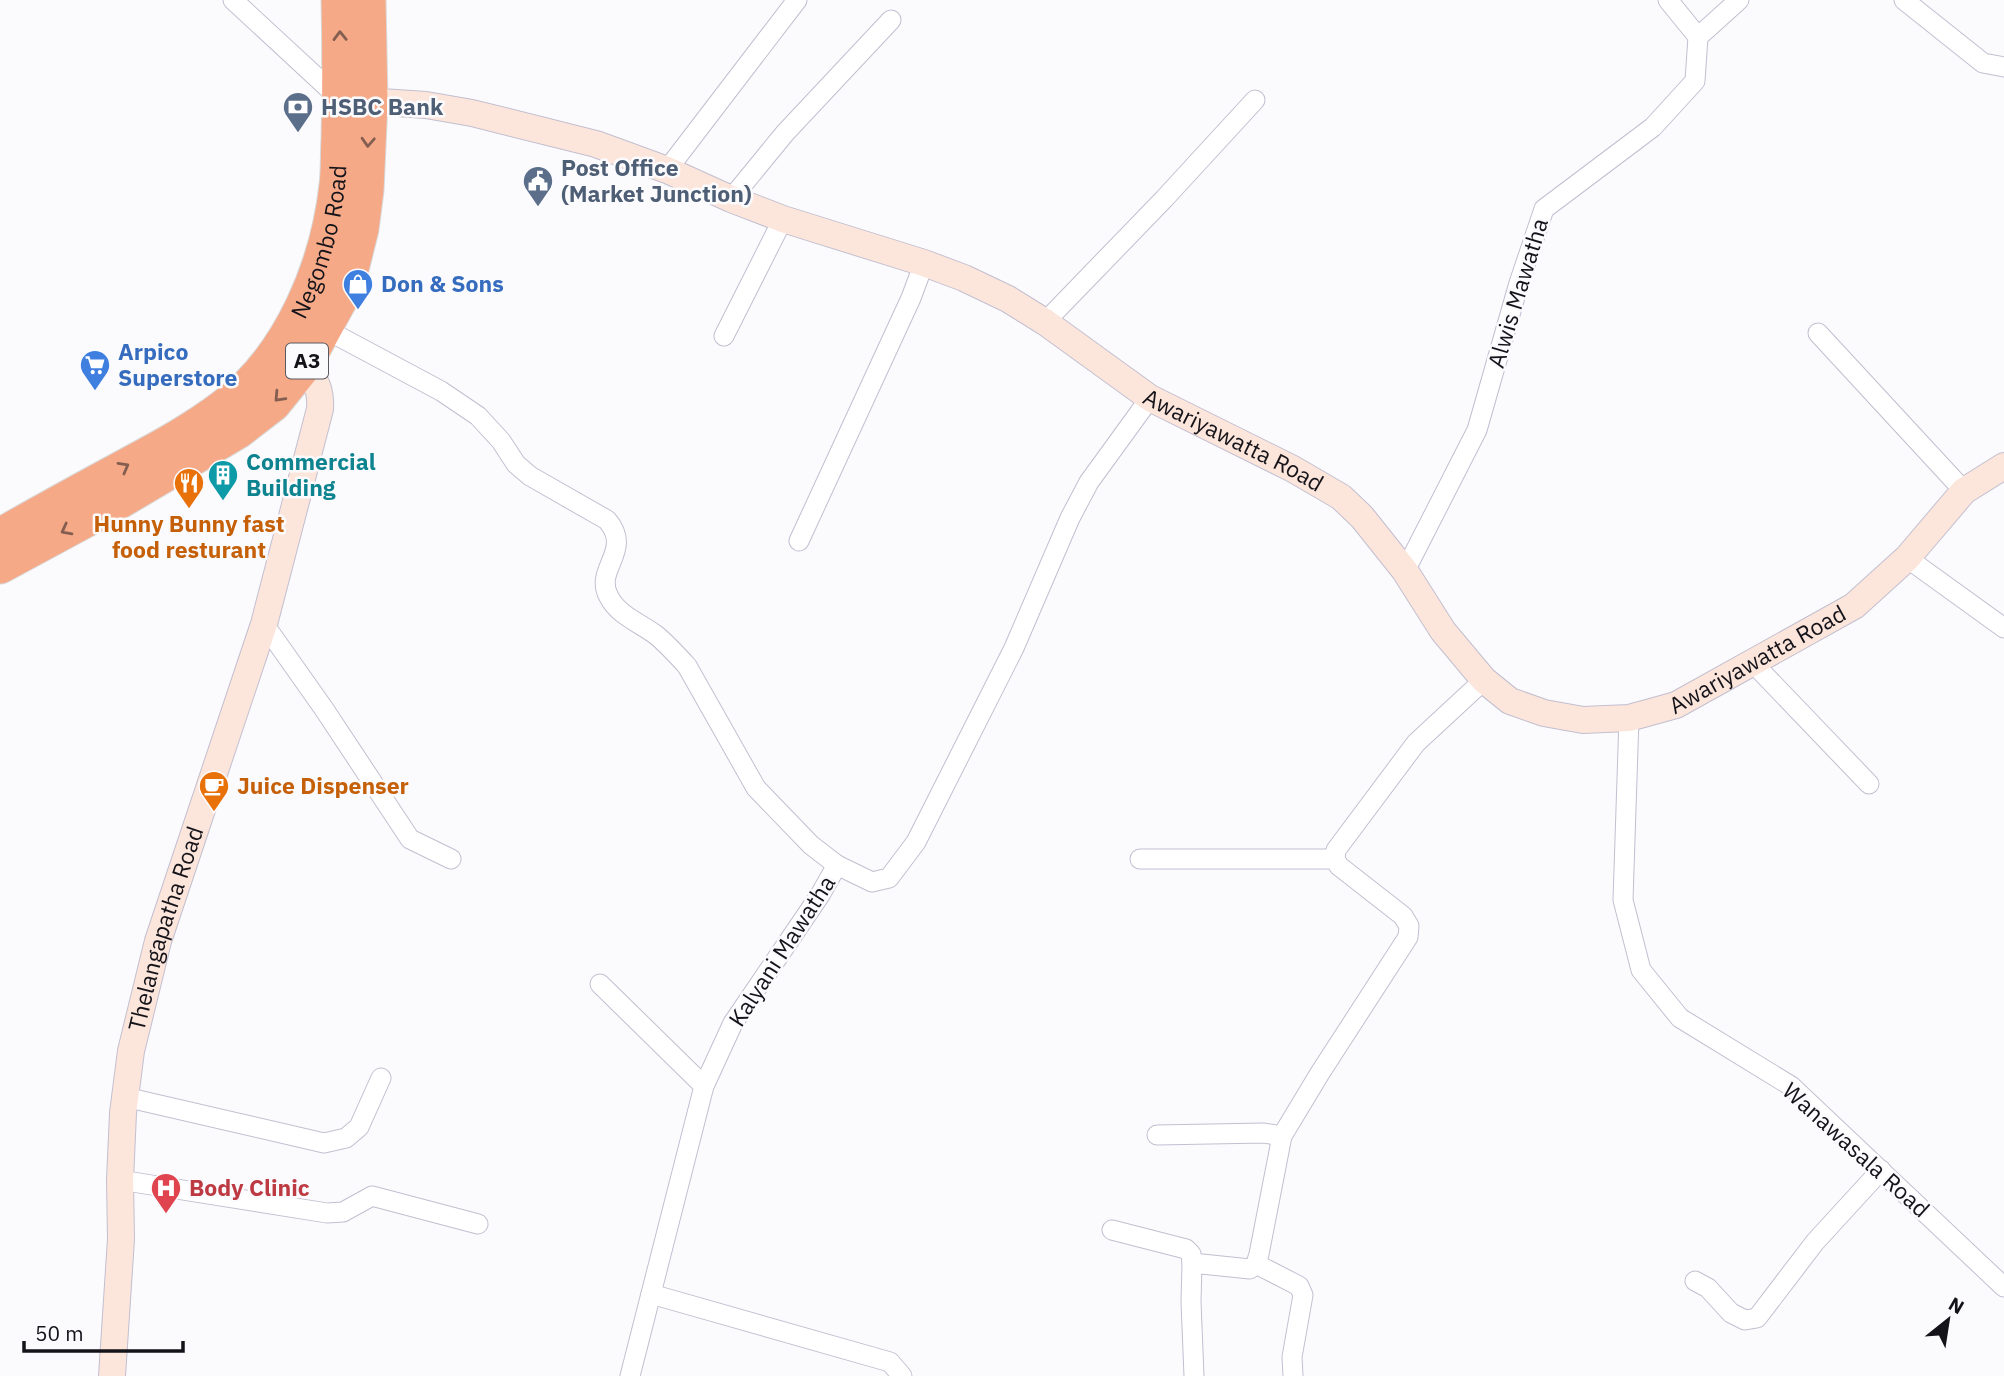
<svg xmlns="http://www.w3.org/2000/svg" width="2004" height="1376" viewBox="0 0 2004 1376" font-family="'IBM Plex Sans',sans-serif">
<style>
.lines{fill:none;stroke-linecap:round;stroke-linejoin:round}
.street-casing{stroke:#c2bfd0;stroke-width:21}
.secondary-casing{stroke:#c2bfd0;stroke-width:28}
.highway-casing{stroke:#d9d9da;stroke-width:37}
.street{stroke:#fff;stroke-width:19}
.secondary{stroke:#fce5db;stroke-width:26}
.highway{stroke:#f5a987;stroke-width:35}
.oneway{stroke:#845e50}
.labels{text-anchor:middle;stroke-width:5;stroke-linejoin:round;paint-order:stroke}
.shield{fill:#fbfbfe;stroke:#59595e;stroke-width:2}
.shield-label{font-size:21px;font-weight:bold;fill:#141319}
.service-label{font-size:23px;font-weight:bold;fill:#4e5e75;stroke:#fbfbfe;text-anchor:start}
.street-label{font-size:23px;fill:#141319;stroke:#fbfbfe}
.shop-label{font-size:23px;font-weight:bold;fill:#366cbe;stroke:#fbfbfe;text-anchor:start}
.culture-label{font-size:23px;font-weight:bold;fill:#0d838f;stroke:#fbfbfe;text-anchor:start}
.food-label{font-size:23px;font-weight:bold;fill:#c56008;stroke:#fbfbfe}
.health-label{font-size:23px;font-weight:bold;fill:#be3a42;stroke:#fbfbfe;text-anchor:start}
</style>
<rect width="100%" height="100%" fill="#fbfbfe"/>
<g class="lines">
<!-- street casing -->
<g class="street-casing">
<g id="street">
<path d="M233 0 340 99"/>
<path d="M1668 0 1698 37"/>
<path d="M1904 0 1983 63 2004 67"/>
<path d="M667 170 797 0"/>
<path d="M731 199 785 133 891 20"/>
<path d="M1045 322 1164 199 1255 100"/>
<path d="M325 329 441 391 478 416 501 441 516 464 530 476 607 520C634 551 593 569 609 597 618 615 640 623 656 635 667 644 677 655 687 666L756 788 811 845 837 865"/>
<path d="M1818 333 1964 491"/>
<path d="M724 336 783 219"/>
<path d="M799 541 911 298 924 263"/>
<path d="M1907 558 2004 628"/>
<path d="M1405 571 1477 430 1519 283 1544 209 1653 127 1695 81 1698 37 1739 0"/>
<path d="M264 624 324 709 410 839 451 859"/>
<path d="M1753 663 1869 784"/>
<path d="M1629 718 1623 900 1641 970 1680 1018 1791 1086 2004 1287"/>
<path d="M1140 859H1335"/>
<path d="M600 984 704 1086"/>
<path d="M125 1097 324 1143 346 1138 359 1127 381 1078"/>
<path d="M1157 1135 1264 1133 1282 1136"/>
<path d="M120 1180 327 1213 343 1212 372 1196 478 1224"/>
<path d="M1112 1230 1186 1249 1191 1254 1192 1263"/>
<path d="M1256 1264 1299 1286 1303 1295 1292 1357 1293 1376"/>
<path d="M1695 1281 1708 1288 1731 1313 1745 1320 1757 1318 1815 1242 1881 1170"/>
<path d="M651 1294 890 1362 902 1376"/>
<path d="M630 1376 704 1086 733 1023 820 895 837 865 872 882 889 878 916 842 1014 648 1070 518 1089 482 1150 398"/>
<path d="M1194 1376 1191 1302 1192 1263 1250 1269 1256 1264 1259 1254 1282 1136 1320 1073 1408 937 1409 926 1403 916 1339 866 1335 859 1336 850 1416 743 1484 680"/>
</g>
</g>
<!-- secondary casing -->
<g class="secondary-casing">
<g id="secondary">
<path id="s1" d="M352 100 426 105 472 113 596 144 667 170 731 199 783 219 924 263 964 278 1008 299 1045 322 1150 398 1293 469 1341 497 1362 517 1405 571 1443 631 1484 680 1510 701 1544 713 1583 720 1629 718 1676 705 1854 606 1907 558 1964 491 2004 466"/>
<path id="s2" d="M112 1376 121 1239 120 1180 123 1113 131 1051 158 941 264 624 320 409C322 380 309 373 289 356"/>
</g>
</g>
<!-- highway casing -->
<g class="highway-casing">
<g id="highway">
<path id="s3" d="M0 536C43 511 86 488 130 464 162 447 195 429 225 406 291 356 328 266 337 185 339 170 338 153 339 138 340 92 340 46 339 0"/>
<path d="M0 566 113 505 238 431 273 404 303 367 339 301 351 269 361 229 366 190 370 101 368 0"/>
</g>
</g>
<!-- street -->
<use href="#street" class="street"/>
<!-- secondary -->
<use href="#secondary" class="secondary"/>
<!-- highway -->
<use href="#highway" class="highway"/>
</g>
<!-- one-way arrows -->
<defs><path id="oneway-chevron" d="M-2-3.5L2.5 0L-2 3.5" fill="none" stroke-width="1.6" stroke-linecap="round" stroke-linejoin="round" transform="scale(1.75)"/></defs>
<g class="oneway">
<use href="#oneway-chevron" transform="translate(340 36) rotate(-91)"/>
<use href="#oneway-chevron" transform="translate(368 142) rotate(93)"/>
<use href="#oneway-chevron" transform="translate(279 397) rotate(133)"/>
<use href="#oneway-chevron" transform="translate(124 467) rotate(-29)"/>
<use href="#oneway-chevron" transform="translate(66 530) rotate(152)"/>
</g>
<!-- icons -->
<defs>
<g id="bank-pin" transform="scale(1.575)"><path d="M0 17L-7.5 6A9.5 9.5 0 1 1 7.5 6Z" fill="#5c6f8a" stroke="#fbfbfe"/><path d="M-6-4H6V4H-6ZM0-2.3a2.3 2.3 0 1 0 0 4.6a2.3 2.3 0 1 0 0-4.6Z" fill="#fff"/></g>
<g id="civic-pin" transform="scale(1.575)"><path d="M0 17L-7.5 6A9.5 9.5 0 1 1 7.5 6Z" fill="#5c6f8a" stroke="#fbfbfe"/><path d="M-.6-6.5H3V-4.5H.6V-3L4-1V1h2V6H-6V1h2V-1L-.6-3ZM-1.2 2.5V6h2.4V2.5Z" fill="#fff"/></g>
<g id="shop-pin" transform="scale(1.575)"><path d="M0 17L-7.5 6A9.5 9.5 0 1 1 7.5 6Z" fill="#3f7fe0" stroke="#fbfbfe"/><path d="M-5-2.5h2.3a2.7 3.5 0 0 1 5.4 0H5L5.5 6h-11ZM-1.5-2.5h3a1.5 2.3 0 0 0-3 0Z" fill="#fff"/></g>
<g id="supermarket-pin" transform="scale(1.575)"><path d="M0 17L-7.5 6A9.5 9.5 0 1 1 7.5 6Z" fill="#3f7fe0" stroke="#fbfbfe"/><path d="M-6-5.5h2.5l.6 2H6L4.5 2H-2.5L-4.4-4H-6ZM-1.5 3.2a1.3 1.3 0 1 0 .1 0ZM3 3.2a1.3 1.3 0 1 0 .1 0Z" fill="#fff"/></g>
<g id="building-pin" transform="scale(1.575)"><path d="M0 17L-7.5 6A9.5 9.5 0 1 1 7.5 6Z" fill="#0f9aa8" stroke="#fbfbfe"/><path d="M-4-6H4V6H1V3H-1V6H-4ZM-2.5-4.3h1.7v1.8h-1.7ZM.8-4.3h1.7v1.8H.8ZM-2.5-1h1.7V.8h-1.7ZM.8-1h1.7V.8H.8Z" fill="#fff"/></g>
<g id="restaurant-pin" transform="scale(1.575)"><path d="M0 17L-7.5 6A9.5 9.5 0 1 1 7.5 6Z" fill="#e8710a" stroke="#fbfbfe"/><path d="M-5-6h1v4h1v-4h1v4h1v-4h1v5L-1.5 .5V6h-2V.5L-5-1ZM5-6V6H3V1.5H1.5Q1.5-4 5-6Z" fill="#fff"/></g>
<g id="cafe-pin" transform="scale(1.575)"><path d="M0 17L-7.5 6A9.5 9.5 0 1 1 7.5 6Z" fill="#e8710a" stroke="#fbfbfe"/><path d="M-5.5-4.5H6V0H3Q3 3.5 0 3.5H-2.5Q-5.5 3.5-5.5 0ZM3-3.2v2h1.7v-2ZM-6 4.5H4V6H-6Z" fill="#fff"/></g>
<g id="hospital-pin" transform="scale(1.575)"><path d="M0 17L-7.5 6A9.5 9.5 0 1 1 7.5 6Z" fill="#e0444e" stroke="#fbfbfe"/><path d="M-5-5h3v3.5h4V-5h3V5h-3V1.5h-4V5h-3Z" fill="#fff"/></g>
</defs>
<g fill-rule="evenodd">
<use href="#bank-pin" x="298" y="107"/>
<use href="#civic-pin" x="538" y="181"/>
<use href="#shop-pin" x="358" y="284"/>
<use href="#supermarket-pin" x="95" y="365"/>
<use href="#building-pin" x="223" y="475"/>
<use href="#restaurant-pin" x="189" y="483"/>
<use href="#cafe-pin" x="214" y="786"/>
<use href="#hospital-pin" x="166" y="1188"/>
</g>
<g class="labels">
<!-- shield labels -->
<rect class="shield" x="286" y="343.5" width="42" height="35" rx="5"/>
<g class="shield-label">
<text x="307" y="368">A3</text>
</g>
<!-- service labels -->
<g class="service-label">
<text x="321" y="115">HSBC Bank</text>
<text x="561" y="176">Post Office<tspan x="561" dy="26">(Market Junction)</tspan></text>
</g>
<!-- street labels -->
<g class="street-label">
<text dy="8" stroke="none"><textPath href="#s3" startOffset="455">Negombo Road</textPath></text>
<text transform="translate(1518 293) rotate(-73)" y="8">Alwis Mawatha</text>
<text dy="8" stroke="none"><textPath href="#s1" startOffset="956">Awariyawatta Road</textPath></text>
<text dy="8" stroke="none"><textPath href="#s1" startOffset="1608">Awariyawatta Road</textPath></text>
<text dy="8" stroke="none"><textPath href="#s2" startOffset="453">Thelangapatha Road</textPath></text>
<text transform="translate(782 951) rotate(-57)" y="8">Kalyani Mawatha</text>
<text transform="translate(1856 1150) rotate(42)" y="8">Wanawasala Road</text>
</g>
<!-- shop labels -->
<g class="shop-label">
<text x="381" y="292">Don &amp; Sons</text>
<text x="118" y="360">Arpico<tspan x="118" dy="26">Superstore</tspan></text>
</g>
<!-- culture labels -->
<g class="culture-label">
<text x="246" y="470">Commercial<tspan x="246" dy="26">Building</tspan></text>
</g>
<!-- food labels -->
<g class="food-label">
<text x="189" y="532">Hunny Bunny fast<tspan x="189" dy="26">food resturant</tspan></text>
<text x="237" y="794" text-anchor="start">Juice Dispenser</text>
</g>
<!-- health labels -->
<g class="health-label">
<text x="189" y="1196">Body Clinic</text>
</g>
</g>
<!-- north arrow -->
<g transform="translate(1948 1320) rotate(30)" stroke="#fbfbfe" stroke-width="5" paint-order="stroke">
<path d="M0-5L12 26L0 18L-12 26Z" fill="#141319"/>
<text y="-10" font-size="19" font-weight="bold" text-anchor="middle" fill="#141319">N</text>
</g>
<!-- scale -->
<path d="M24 1341v10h159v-10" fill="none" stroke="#141319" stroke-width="3.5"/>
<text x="35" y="1341" font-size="21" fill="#141319" stroke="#fbfbfe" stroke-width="5" paint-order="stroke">50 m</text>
</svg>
